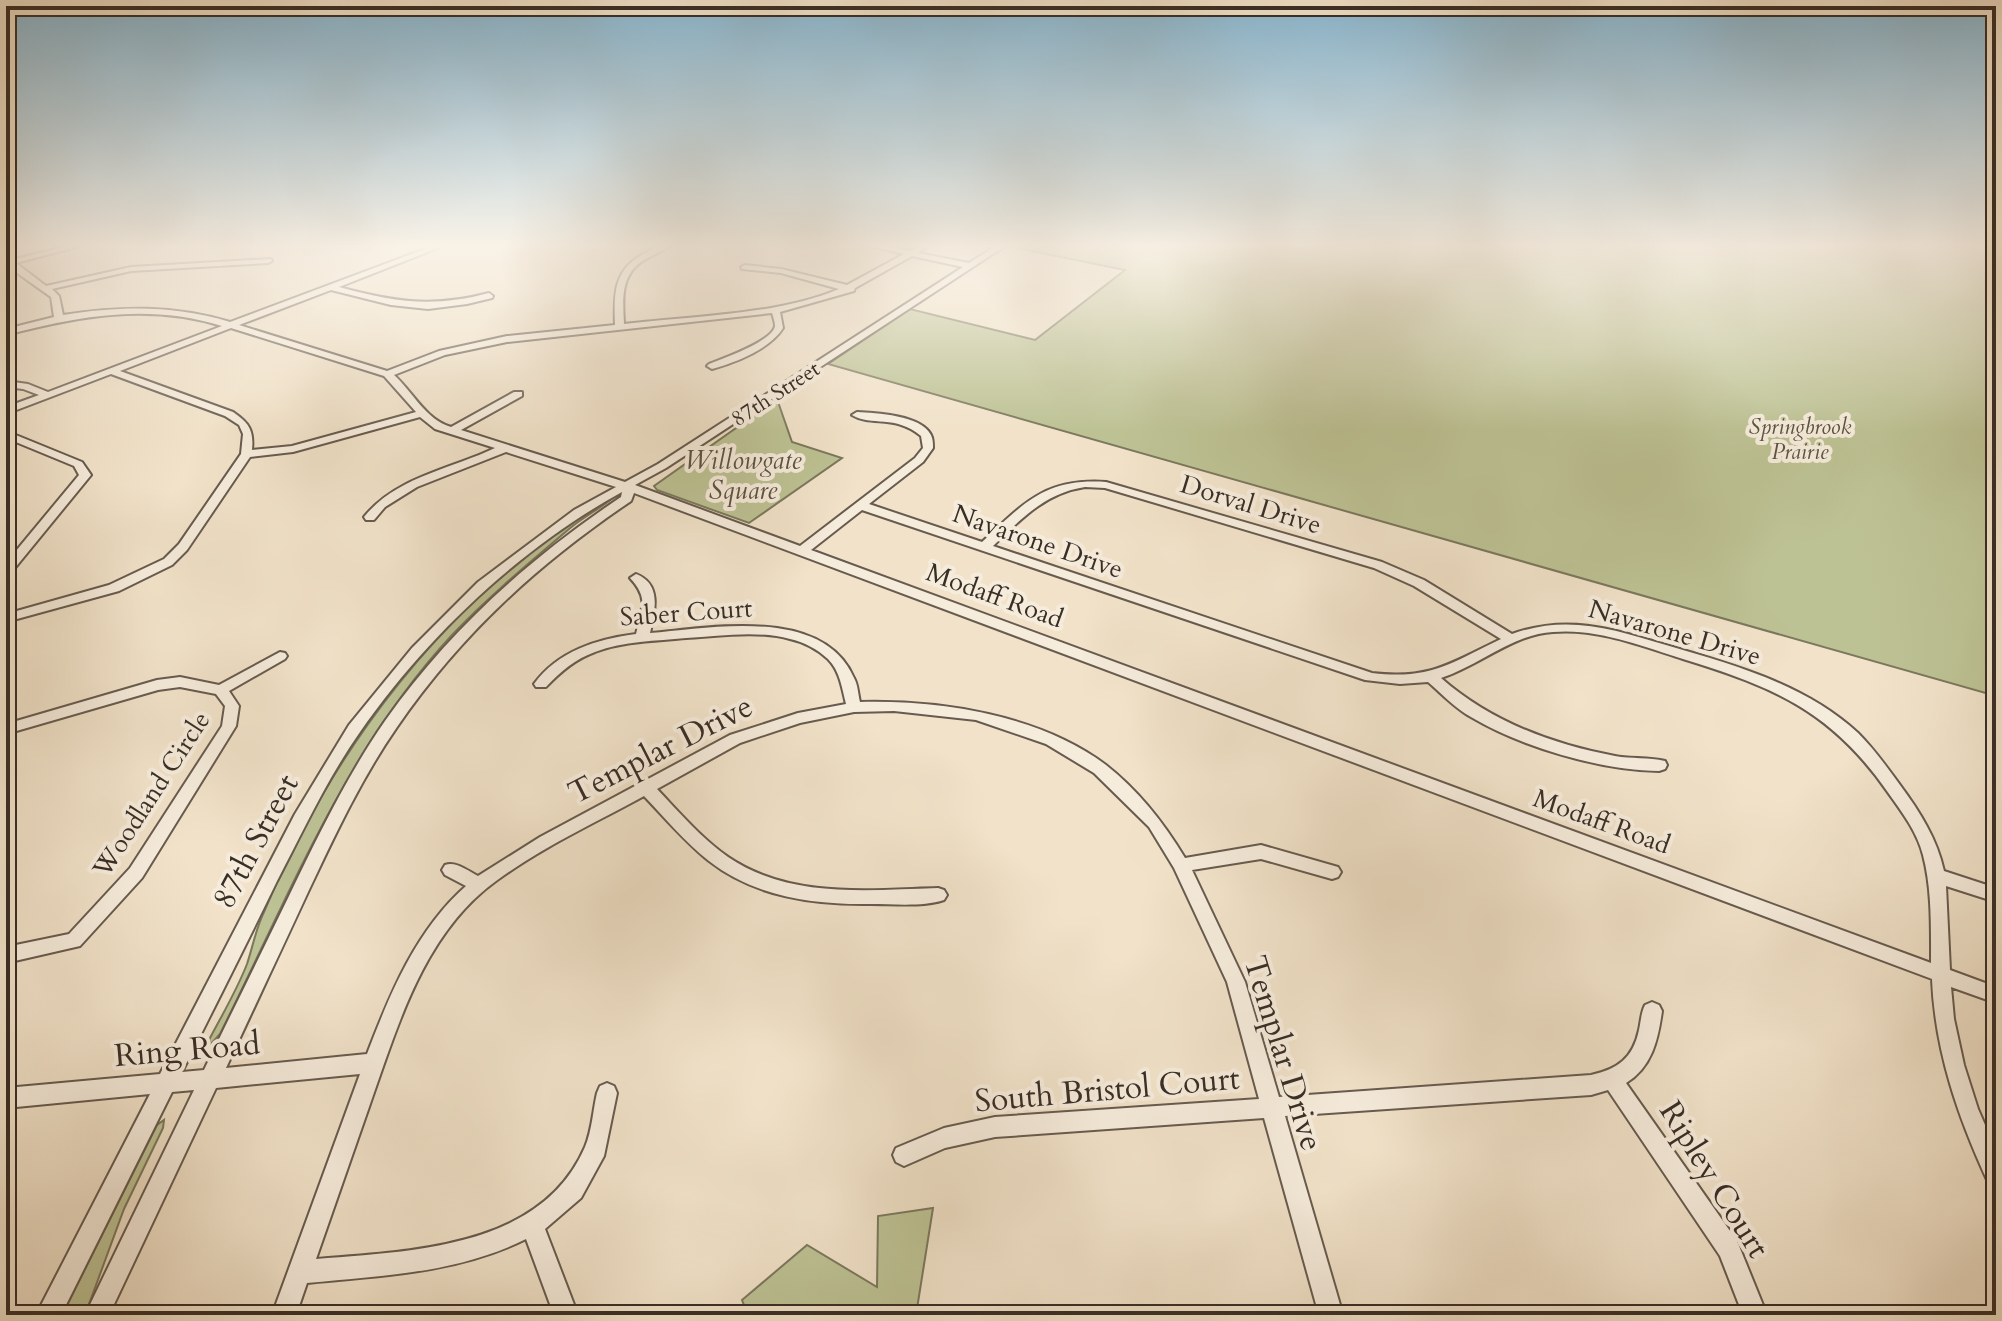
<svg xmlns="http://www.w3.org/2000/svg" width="2002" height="1321" viewBox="0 0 2002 1321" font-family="Cardo,serif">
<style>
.green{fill:#bdc294;stroke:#7b785d;stroke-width:2}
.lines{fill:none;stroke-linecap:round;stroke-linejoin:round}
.minor-casing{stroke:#675b4f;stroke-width:4}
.minor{fill:#f6ecdc;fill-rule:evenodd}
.labels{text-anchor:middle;stroke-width:8;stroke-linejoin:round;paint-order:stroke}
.far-street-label{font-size:22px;fill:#392e26;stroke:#f6ecdc}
.far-park-label{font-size:22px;font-style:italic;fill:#5a5342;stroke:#f6ecdc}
.park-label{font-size:26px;font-style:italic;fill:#5a5342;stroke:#f6ecdc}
.street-label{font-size:26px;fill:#392e26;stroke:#f6ecdc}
.near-street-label{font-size:32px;fill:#392e26;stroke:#f6ecdc}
</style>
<rect width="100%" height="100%" fill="#f1e2c9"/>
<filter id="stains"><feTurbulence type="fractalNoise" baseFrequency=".0025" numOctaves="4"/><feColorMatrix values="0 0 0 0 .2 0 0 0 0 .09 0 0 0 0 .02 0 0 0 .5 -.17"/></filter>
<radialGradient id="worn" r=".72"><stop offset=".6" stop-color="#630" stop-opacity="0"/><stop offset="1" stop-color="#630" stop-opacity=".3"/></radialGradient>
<!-- green -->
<g class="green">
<path d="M1007 246H1996V696L828 364 910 309 1035 340 1125 270Z"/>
<path d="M777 399 792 442 842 458 749 523 657 490 654 486Z"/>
<path d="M614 497C600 509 583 517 569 529 529 563 488 597 452 635 346 749 289 896 220 1034L211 1044 209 1040C222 1015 237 990 247 964 253 946 256 928 264 912 320 779 403 658 514 566 543 543 579 508 614 497Z"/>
<path d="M164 1120 163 1128 124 1209 85 1315H62L157 1125Z"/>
<path d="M933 1208 916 1315H748L742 1300 807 1245 877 1287 878 1216Z"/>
</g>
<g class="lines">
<!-- minor casing -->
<g class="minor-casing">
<g id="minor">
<path d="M68 246H80L16 263 46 286 131 267 271 259 272 261 268 263 131 271 52 289 59 296 63 315C122 306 173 305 230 322L433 246H443L339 287C394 302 433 308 489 293L493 296 492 298 467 304 428 309 391 305 331 290 239 325 387 371 439 351 507 336 615 325C614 297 613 272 640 256 650 250 659 245 670 246 661 252 650 256 641 262 620 277 623 301 624 324 692 316 778 315 839 289L781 273 742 269 741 267 745 265 781 269 847 285 904 254 871 246H885L910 251 919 246H928L918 253 969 263 996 246H1005L666 468 635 485 800 546 915 458 923 448 921 436C895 414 872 427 852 415L857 412C876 413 921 415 931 435 933 439 933 444 933 448L923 462 869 504 982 542C1024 503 1045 478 1106 482L1382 562 1424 580 1512 634C1567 614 1613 629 1666 645 1734 665 1805 684 1858 733 1874 749 1887 767 1900 785 1920 812 1937 839 1944 871L1996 888V902L1946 886 1950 970 1996 987V1003L1951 987 1954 1019 1964 1065 1978 1109 1996 1150V1185L1988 1182C1958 1117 1935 1051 1932 979L634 493 631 501C538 564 461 634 397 727 361 779 335 835 308 892 281 951 253 1009 226 1068L367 1054C390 994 416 930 466 886L445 875 442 870 445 865C456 861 468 871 478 876L540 837 730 735 798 713 846 704C842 688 840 671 828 659 817 649 804 642 790 639 757 630 720 636 686 638 656 641 624 641 595 652 575 659 560 672 546 687H536L534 684C558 651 597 639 636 634 642 609 649 598 630 578L636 574C662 584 655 611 650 633 711 628 823 606 854 678 858 685 858 694 860 702 940 700 1040 715 1106 765 1138 790 1164 823 1185 858L1261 845 1338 867 1341 872 1338 877 1332 879 1261 859 1192 870 1245 982 1279 1097 1591 1075C1618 1069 1633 1058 1639 1030 1641 1021 1641 1013 1645 1005L1652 1002 1659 1005 1662 1011C1658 1040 1652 1067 1626 1083L1737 1241 1767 1315H1743L1720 1256 1608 1090 1591 1095 1285 1116 1343 1315H1319L1264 1118 995 1137 945 1148 904 1166 896 1162 893 1155 896 1148 944 1128 995 1117 1259 1099 1227 982 1174 868 1149 827 1094 773 1046 744 976 720 894 711 854 712 800 723 740 743 657 789C679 812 701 838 728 857 790 899 867 890 938 888L944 890 947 895 944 900C923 907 894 904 871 904 814 905 755 897 709 861 685 842 665 818 644 796 595 823 542 847 496 881 424 933 398 1025 370 1104 352 1156 334 1207 316 1259 410 1251 541 1249 585 1147 592 1131 593 1110 597 1093L600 1086 607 1083 614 1086 617 1093 604 1156 581 1198 545 1229 578 1315H554L526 1239C458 1273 381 1276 307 1283L296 1315H272L360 1074 216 1088 109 1315H85L194 1090 172 1092 61 1315H36L150 1094 6 1108V1088L160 1074 295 814 349 725 412 648 478 582 574 510 616 487 506 452 417 487 385 507 374 520H366L364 517C396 477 451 469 495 448L435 429 420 417 293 452 250 457 187 550 172 565 119 591 6 622V614L109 585 164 559 179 544 241 454 243 434 239 425 225 416 111 374 6 414V407L39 395 23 389 6 387V381L28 384 48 392 222 326C148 303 79 316 6 335V329L54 317 51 297 6 265V258L11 260ZM912 256 963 267 658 464 625 482 461 430 522 396V392H514L451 427C425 419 413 392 394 375L445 355 507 342 772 313C773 316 775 322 775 326 773 341 722 359 709 364L707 366 712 369C736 362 769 350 783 328L780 312 854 291 855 288ZM231 328 384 376 416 412 292 446 252 450C254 430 249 423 233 412L120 371ZM1085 487 1105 488 1374 568 1414 586 1501 639C1451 663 1430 680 1372 673L993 546C1021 519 1045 493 1085 487ZM622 492 621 497C530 558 449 630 385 721 347 776 318 836 289 896 261 954 232 1012 204 1070L182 1072C214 1008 246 945 277 881 303 831 327 779 360 732 426 637 520 548 622 492ZM862 510 1365 680 1400 684 1428 682C1442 694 1455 708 1471 717 1522 747 1599 770 1659 771L1665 769 1667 765 1665 761C1649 757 1631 759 1615 756 1551 744 1490 721 1441 678 1479 666 1513 634 1553 632 1597 628 1642 646 1683 659 1774 687 1831 711 1887 791 1901 811 1917 831 1923 855 1932 889 1931 927 1931 963L811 550Z"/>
<path d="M6 431 82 462 91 475 10 574 6 575V563L79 475 74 466 6 438Z"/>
<path d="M280 652 285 653 287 656 285 659 229 691 239 706 236 726 142 878 80 946 6 963V947L69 934 130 868 222 726 225 706 216 694 180 687 158 690 6 734V724L157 680 180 677 219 685Z"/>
</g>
</g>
<!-- minor -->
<use href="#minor" class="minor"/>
</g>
<!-- sky -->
<linearGradient id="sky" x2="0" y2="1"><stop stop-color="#89b8d3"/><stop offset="0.57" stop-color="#f9f2e7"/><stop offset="1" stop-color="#f9f2e7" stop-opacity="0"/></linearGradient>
<rect width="2002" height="431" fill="url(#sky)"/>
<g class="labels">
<!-- far-street labels -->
<g class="far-street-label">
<text transform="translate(775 393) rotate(-33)" y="8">87th Street</text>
</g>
<!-- far-park labels -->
<g class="far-park-label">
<text x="1800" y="434">Springbrook<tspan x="1800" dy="25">Prairie</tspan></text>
</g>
<!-- park labels -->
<g class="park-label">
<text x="743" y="469">Willowgate<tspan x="743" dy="30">Square</tspan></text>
</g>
<!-- street labels -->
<g class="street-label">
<text transform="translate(1251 504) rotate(17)" y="9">Dorval Drive</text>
<text transform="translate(1038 541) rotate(19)" y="9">Navarone Drive</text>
<text transform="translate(995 595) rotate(20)" y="9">Modaff Road</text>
<text transform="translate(686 612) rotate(-4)" y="9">Saber Court</text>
<text transform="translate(1675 632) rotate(16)" y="9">Navarone Drive</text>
<text transform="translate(151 794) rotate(-57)" y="9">Woodland Circle</text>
<text transform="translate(1602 821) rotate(20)" y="9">Modaff Road</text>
</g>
<!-- near-street labels -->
<g class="near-street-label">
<text transform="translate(660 749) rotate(-27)" y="11">Templar Drive</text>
<text transform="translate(255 841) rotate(-62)" y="11">87th Street</text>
<text transform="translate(187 1049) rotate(-5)" y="11">Ring Road</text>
<text transform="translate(1284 1053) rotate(73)" y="11">Templar Drive</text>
<text transform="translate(1107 1089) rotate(-5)" y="11">South Bristol Court</text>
<text transform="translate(1715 1179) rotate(58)" y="11">Ripley Court</text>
</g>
</g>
<!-- margin -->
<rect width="2002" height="1321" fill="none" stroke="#f1e2c9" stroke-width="32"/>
<rect x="8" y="8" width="1986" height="1305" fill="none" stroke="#392e26" stroke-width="4"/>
<rect x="16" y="16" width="1970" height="1289" fill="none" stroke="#392e26" stroke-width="2"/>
<rect width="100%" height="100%" filter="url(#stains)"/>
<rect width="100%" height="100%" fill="url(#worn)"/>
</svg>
